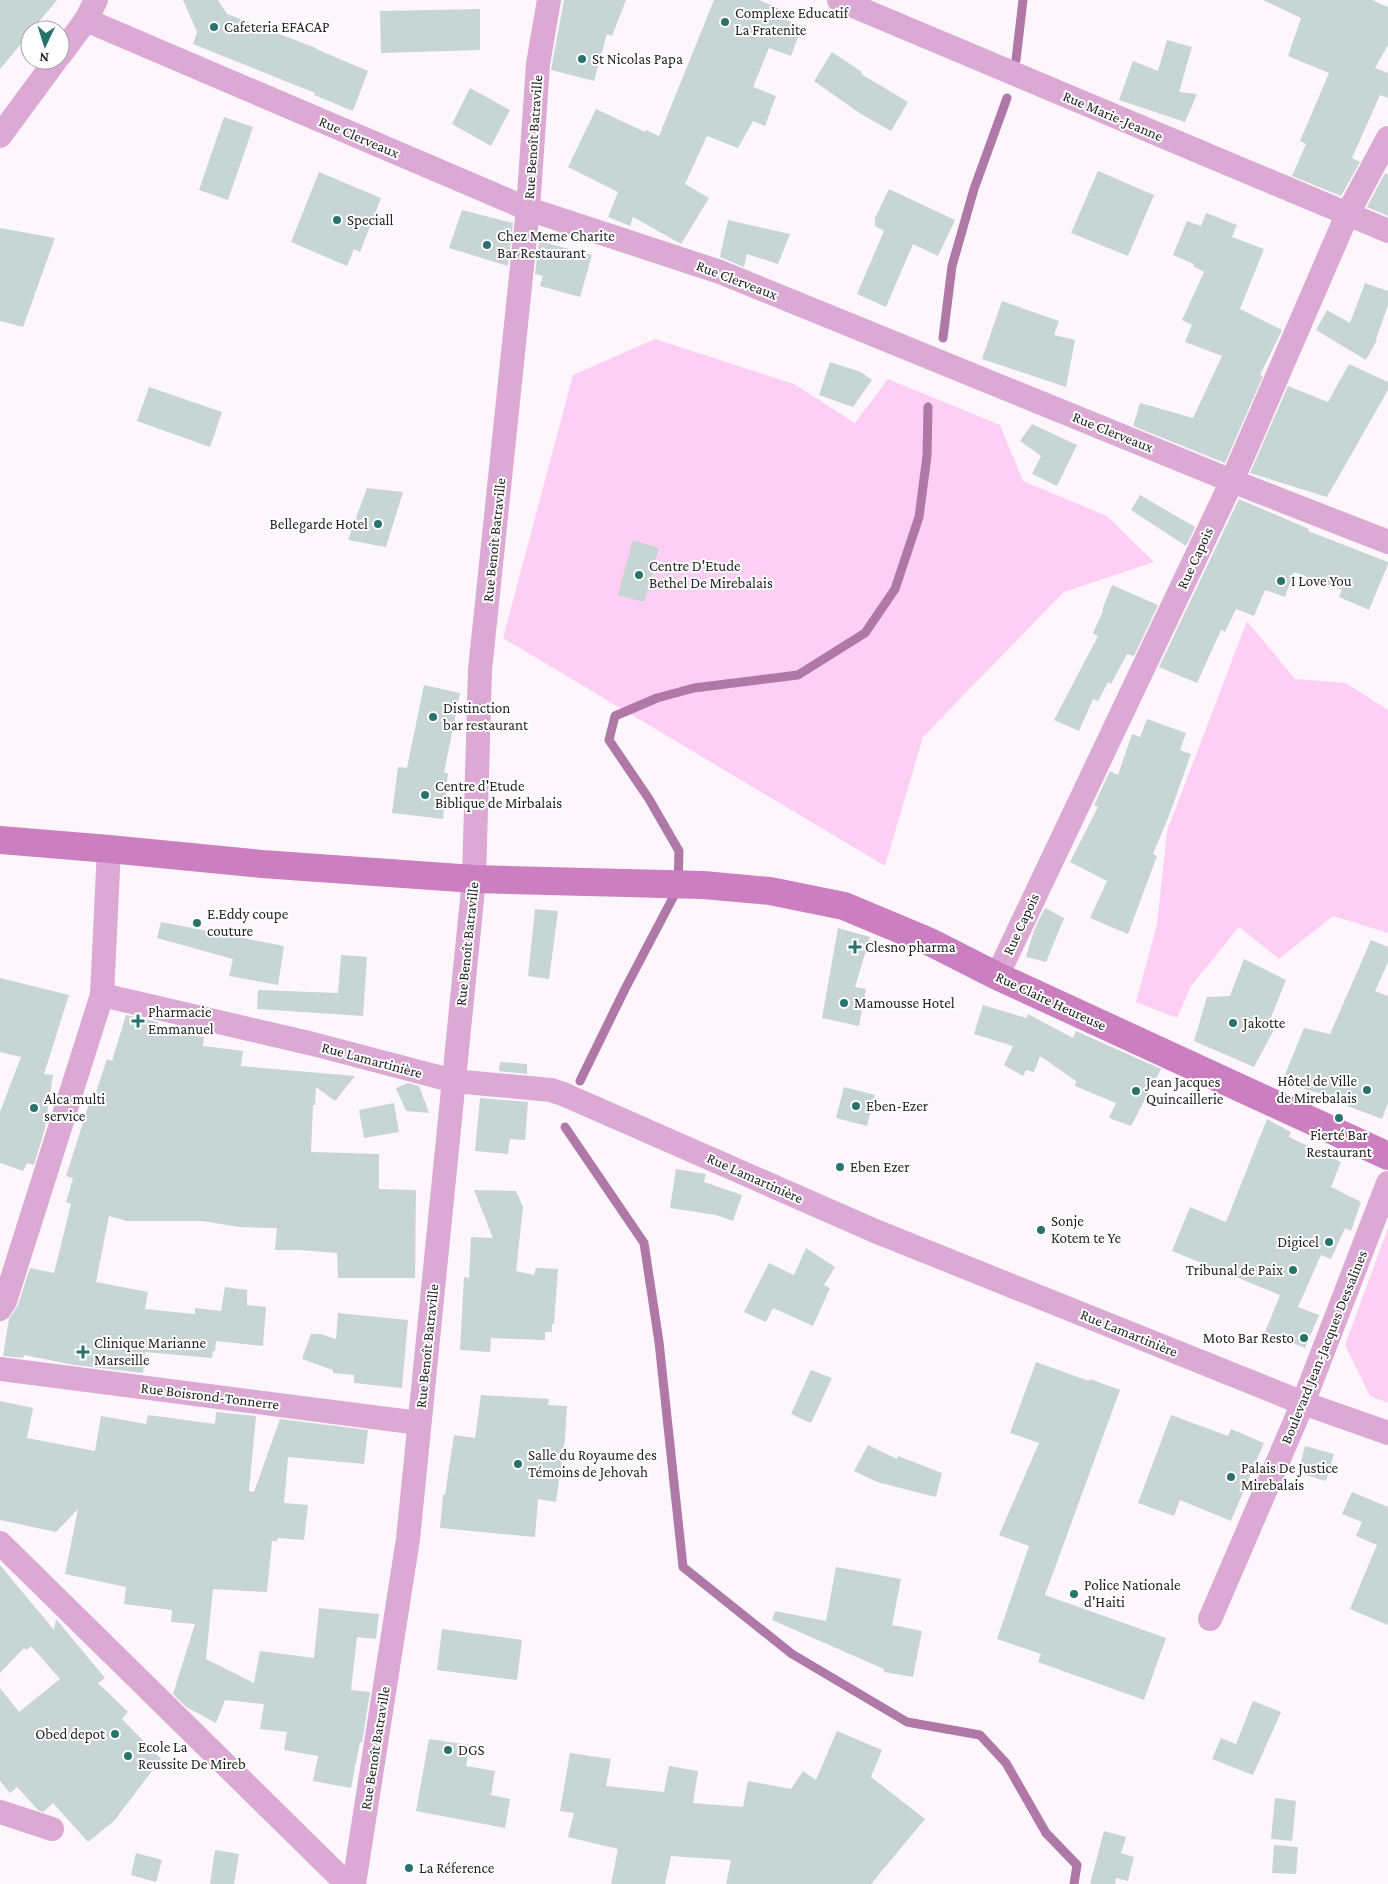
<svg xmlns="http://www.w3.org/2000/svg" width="1388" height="1884" viewBox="0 0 1388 1884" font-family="'Crimson Pro',serif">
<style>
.green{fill:#fdcff5}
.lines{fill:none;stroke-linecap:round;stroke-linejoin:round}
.stream{stroke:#af78a7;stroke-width:9}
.building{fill:#c7d5d4}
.minor{stroke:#dca8d4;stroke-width:24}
.secondary{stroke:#cb7fc0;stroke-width:28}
.poi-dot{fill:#29736f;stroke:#fff;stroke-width:2}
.labels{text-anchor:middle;stroke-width:4;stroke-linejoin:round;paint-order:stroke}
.poi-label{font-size:15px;fill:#221f21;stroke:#fff;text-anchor:start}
.street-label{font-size:15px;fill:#221f21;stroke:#fff}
</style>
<rect width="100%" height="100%" fill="#fef6fd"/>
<!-- green -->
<g class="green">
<path d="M655 339 794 384 855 423 888 379 1000 425 1023 481 1107 516 1154 562 1064 592 923 737 885 866 503 638 573 375Z"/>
<path d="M1247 621 1295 679 1346 683 1388 710V933L1333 916 1279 959 1239 927 1191 986 1177 1018 1136 1002 1157 924 1167 831Z"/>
<path d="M1388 1228V1403L1370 1396 1345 1345Z"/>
</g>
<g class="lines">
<!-- stream -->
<g class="stream">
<path d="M1016 60 1023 0"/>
<path d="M943 338 952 266 974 189 1007 98"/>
<path d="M580 1081 625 989 678 888 679 851 649 799 609 740 615 716 657 698 694 688 798 675 865 633 895 589 919 517 927 456 928 407"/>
<path d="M565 1127 644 1243 659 1342 683 1567 792 1654 907 1722 980 1735 1006 1763 1046 1833 1077 1865 1074 1884"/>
</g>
</g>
<!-- building -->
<g class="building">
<path d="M0 0H57L32 30H30V33L0 69Z"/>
<path d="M183 0H218L227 14 316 48V49L368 71 353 111 314 95 315 93 193 44 197 32Z"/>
<path d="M564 0H626L612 36 607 34 594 81 551 70Z"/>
<path d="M714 0H759L784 11 781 18 802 26 791 56 769 48 753 87 776 96 765 126 753 121 738 148 707 136 685 184 709 198 681 244 633 217 630 226 608 217 618 192 568 167 596 109 645 132 646 130 659 136Z"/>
<path d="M1263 0H1372L1388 7V45L1375 68 1388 73V98L1380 95 1352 158 1360 162 1341 196 1292 176 1306 144 1300 141 1329 73 1288 56 1301 18Z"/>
<path d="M480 9V50L381 53 380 11Z"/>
<path d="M1167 40 1192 47 1179 92 1197 94 1185 122 1119 100 1133 61 1158 71Z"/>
<path d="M832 52 862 72 861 74 908 102 891 131 861 114 814 81Z"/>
<path d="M470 88 510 110 491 146 452 124Z"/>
<path d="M224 117 253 127 228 200 199 190Z"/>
<path d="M1098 171 1154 195 1128 256 1071 233Z"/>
<path d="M319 172 381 198 360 252 354 249 347 266 291 242Z"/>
<path d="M1385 173 1388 175V216L1367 207Z"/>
<path d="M889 189 955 220 938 256 913 244 886 307 857 294 884 231 875 226V218Z"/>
<path d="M462 210 513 223 508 266 449 248Z"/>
<path d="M1206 213 1237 225 1232 237 1264 249 1240 309 1282 330 1260 375 1263 376 1225 463 1133 426 1140 403 1193 418 1222 356 1185 342 1192 325 1182 320 1204 272 1193 266 1194 264 1173 255 1187 221 1201 226Z"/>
<path d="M728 220 790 234 778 264 747 254 744 267 720 257Z"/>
<path d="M0 228 55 238 23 327 0 321Z"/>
<path d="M539 241 592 255 580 297 540 286 543 276 535 274Z"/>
<path d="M1365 283 1388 291V305L1376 339 1377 340 1366 360 1316 330 1327 310 1350 323Z"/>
<path d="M1002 301 1059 321 1054 335 1075 340 1066 387 982 359Z"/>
<path d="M830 362 861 372 872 380 853 407 819 395Z"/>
<path d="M1349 364 1388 382V390L1327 497 1250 473 1288 386 1328 402Z"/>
<path d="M149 387 222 412 210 447 137 421Z"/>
<path d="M1032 424 1077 445 1057 486 1032 474 1041 456 1020 441Z"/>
<path d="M367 488 403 492 386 547 348 540Z"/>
<path d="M1140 495 1195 527 1186 546 1131 510Z"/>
<path d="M1239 499 1309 529 1308 531 1388 562V564L1369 610 1339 597 1342 590 1294 572 1285 597 1265 590 1254 616 1236 609 1225 632 1221 630 1197 683 1159 667Z"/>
<path d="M633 540 659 548 644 602 618 595Z"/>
<path d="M1112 585 1158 605 1134 656 1127 654 1111 684 1108 682 1098 701 1093 699 1079 731 1054 720 1098 636 1093 633 1103 611 1102 610Z"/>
<path d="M424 685 460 693 444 773H448L443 819 392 813 398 767 407 768Z"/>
<path d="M1147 719 1186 733 1180 750 1191 754 1170 813 1153 854 1157 856 1128 934 1090 918 1107 881 1070 862 1098 807 1094 805 1110 771 1118 775 1132 734 1140 737Z"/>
<path d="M1045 908 1064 918 1046 962 1026 957 1034 930Z"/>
<path d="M535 909 558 911 549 979 528 976Z"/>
<path d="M161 922 284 946 278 985 229 976 233 959 157 938Z"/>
<path d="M838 928 870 937 855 987 866 989 859 1026 822 1018Z"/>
<path d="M1371 940 1388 947V962L1375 991 1388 996V1103L1382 1119 1340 1103 1341 1100 1282 1082 1304 1028 1330 1034Z"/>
<path d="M341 955 367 957 363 1016 257 1009 258 990 338 993Z"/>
<path d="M1244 959 1286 980 1270 1020 1278 1022 1254 1067 1194 1041 1207 997 1230 996Z"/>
<path d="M0 978 69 995 44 1074 53 1075 45 1128 34 1165 27 1163 23 1171 0 1163V1112L21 1057 0 1052Z"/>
<path d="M983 1005 1026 1018 1028 1014 1073 1038 1076 1031 1161 1069 1131 1126 1109 1118 1116 1103 1075 1086 1076 1081 1040 1056 1034 1072 1026 1070 1023 1076 1004 1065 1013 1046 974 1034Z"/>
<path d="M126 1015 158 1022 155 1031 204 1037 203 1046 243 1051 241 1066 355 1076 335 1101 316 1087 315 1105H313L311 1152 379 1154V1189L416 1190 415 1278H338L337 1253 299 1250H275L277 1228 239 1227 203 1221H126L109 1216 96 1282 148 1292 145 1309 195 1314V1308L221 1311 225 1287 247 1290V1305L266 1307 263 1346 216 1341 215 1351H213L212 1358 145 1352 143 1373 74 1365 24 1355 23 1358 3 1356 9 1319 18 1305 30 1268 54 1273 71 1204 66 1202 73 1178 66 1176 93 1091 96 1092 107 1059 112 1061Z"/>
<path d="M500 1062 527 1064V1074L499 1071Z"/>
<path d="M408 1083 419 1086 429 1113 406 1111 396 1088Z"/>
<path d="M844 1087 875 1095 867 1126 836 1118Z"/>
<path d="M480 1098 528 1102 525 1140 510 1139 508 1154 475 1151Z"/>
<path d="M394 1103 399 1132 364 1138 359 1110Z"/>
<path d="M1267 1119 1291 1132 1289 1137 1341 1162 1331 1187 1361 1202 1351 1231 1345 1228 1331 1259 1321 1255 1298 1307 1319 1315 1305 1348 1265 1332 1280 1295 1172 1251 1190 1207 1226 1222Z"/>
<path d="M676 1169 706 1174 704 1182 742 1195 733 1221 716 1215 670 1208Z"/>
<path d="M474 1190 516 1191 523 1207 516 1271 534 1275 536 1268 558 1269 554 1324H552V1332H545V1340L491 1338 490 1352 460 1350 464 1277 469 1278 471 1237 493 1238Z"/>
<path d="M806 1248 835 1267 824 1285 830 1288 813 1326 773 1308 766 1322 744 1312 769 1263 794 1275Z"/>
<path d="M338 1313 408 1320 402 1388 354 1383V1375L333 1373V1370L302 1359 311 1334H320L336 1339Z"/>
<path d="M1036 1362 1089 1381 1090 1379 1120 1390 1045 1595 1166 1638 1144 1700 1038 1662 1041 1654 997 1639 1029 1546 999 1535 1039 1443 1010 1433Z"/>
<path d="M811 1370 832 1378 811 1423 791 1414Z"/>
<path d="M481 1395 549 1399 548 1405 567 1406 565 1439 556 1502 538 1499 535 1537 440 1528 443 1495H445L454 1435 475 1438Z"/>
<path d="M0 1401 33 1408 27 1438 95 1451 101 1416 146 1424 148 1415 215 1424 216 1412 256 1416 249 1491 254 1492 280 1419 368 1430 364 1464 288 1457 284 1503 308 1505 304 1540 278 1538 277 1541H272L267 1592 213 1589 206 1659 254 1683 260 1651 314 1658 319 1608 379 1614 376 1639 357 1637 351 1690 370 1692 362 1743 360 1742 351 1788 313 1781 318 1756 284 1750 287 1732 260 1729 264 1704 225 1700 216 1723 186 1707 173 1694 195 1624 171 1622 172 1610 124 1604 126 1587 65 1574 78 1509 56 1532 0 1520Z"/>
<path d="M1171 1415 1228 1436 1231 1429 1264 1443 1231 1521 1180 1500 1174 1516 1138 1503Z"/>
<path d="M868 1445 897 1459 898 1456 942 1473 936 1497 877 1482 854 1471Z"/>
<path d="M1305 1446 1334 1454 1326 1481 1298 1473Z"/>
<path d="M1352 1492 1388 1507V1625L1350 1609 1377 1545 1356 1536 1362 1522 1342 1514Z"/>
<path d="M0 1565 54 1630 56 1619 105 1678 98 1683 128 1712 122 1719 161 1759 114 1821 88 1842 53 1803 43 1812 38 1810 17 1787 10 1793 0 1781V1688L19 1712 60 1679 31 1646 27 1650 24 1648 0 1673Z"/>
<path d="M836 1567 901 1579 892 1625 922 1631 913 1677 884 1672V1669L772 1620 775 1611 826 1621Z"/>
<path d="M442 1629 522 1640 517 1680 437 1670Z"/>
<path d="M1253 1701 1281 1712 1253 1775 1212 1759 1221 1738 1236 1744Z"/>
<path d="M837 1731 882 1750 871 1777 925 1819 871 1884H726L731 1860 671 1856 665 1884H611L618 1849 568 1837 574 1813 560 1811 570 1753 611 1759 606 1786 664 1792 669 1766 698 1771 693 1803 743 1807 748 1781 791 1789 803 1771 816 1780Z"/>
<path d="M429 1739 470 1745 466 1766 495 1771 491 1795 510 1799 505 1828 416 1811Z"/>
<path d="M1275 1798 1296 1801 1292 1841 1271 1839Z"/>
<path d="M1104 1831 1126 1837 1121 1853 1134 1857 1128 1881 1116 1878 1115 1884H1090Z"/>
<path d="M1274 1845 1298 1847 1296 1874 1272 1873Z"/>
<path d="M215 1850 239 1854 234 1884H210Z"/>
<path d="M136 1853 162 1860 156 1882 131 1875Z"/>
</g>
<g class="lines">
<!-- minor -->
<g class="minor">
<path d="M839 0 1388 231"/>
<path d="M86 20 528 209 720 272 1232 481 1388 542"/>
<path d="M60 55 86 20 96 0"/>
<path d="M0 136 56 60"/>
<path d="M997 976 1232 481 1347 215 1388 138"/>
<path d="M102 995 313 1044 454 1081 551 1090 563 1094 875 1231 1303 1403 1388 1433"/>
<path d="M0 1309 5 1301 102 995 109 849"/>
<path d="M0 1369 419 1423"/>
<path d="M0 1543 347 1884"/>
<path d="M1210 1619 1303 1403 1388 1183"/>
<path d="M0 1812 52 1829"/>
<path d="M354 1884 408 1539 474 879 480 670 528 209 538 64 549 0"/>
</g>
<!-- secondary -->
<path class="secondary" d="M0 840 109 849 262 864 474 879 703 885 770 891 844 906 930 942 997 976 1388 1156"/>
</g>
<!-- markers -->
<g class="poi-dot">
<circle cx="725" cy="22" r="5"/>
<circle cx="214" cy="27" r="5"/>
<circle cx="582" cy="59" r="5"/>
<circle cx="337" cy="220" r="5"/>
<circle cx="487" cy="245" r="5"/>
<circle cx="378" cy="524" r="5"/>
<circle cx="639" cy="575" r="5"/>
<circle cx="1281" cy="581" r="5"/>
<circle cx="433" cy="717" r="5"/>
<circle cx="425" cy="795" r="5"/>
<circle cx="197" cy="923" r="5"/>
<path d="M852.5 939.5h5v5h5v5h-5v5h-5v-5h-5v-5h5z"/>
<circle cx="844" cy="1003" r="5"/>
<path d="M135.5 1013.5h5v5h5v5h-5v5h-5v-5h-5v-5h5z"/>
<circle cx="1233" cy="1023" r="5"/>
<circle cx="1367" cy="1090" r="5"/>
<circle cx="1136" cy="1091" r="5"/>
<circle cx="856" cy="1106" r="5"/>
<circle cx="34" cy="1108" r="5"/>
<circle cx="1339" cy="1118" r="5"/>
<circle cx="840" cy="1167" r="5"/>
<circle cx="1041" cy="1230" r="5"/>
<circle cx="1329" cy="1242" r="5"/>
<circle cx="1293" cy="1270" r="5"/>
<circle cx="1304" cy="1338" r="5"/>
<path d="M80.5 1344.5h5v5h5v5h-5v5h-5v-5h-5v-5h5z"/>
<circle cx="518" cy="1464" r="5"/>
<circle cx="1231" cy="1477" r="5"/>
<circle cx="1074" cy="1594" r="5"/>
<circle cx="115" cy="1734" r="5"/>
<circle cx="448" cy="1750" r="5"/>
<circle cx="128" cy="1756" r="5"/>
<circle cx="409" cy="1868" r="5"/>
</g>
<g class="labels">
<!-- poi labels -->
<g class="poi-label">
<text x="735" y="18">Complexe Educatif<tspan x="735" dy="17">La Fratenite</tspan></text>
<text x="224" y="32">Cafeteria EFACAP</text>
<text x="592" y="64">St Nicolas Papa</text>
<text x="347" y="225">Speciall</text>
<text x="497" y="241">Chez Meme Charite<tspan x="497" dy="17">Bar Restaurant</tspan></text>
<text x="368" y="529" text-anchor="end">Bellegarde Hotel</text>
<text x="649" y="571">Centre D'Etude<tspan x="649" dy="17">Bethel De Mirebalais</tspan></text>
<text x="1291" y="586">I Love You</text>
<text x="443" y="713">Distinction<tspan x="443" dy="17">bar restaurant</tspan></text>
<text x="435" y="791">Centre d'Etude<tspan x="435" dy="17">Biblique de Mirbalais</tspan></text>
<text x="207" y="919">E.Eddy coupe<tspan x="207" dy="17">couture</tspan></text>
<text x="865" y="952">Clesno pharma</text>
<text x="854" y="1008">Mamousse Hotel</text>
<text x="148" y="1017">Pharmacie<tspan x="148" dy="17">Emmanuel</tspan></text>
<text x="1243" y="1028">Jakotte</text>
<text x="1357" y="1086" text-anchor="end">Hôtel de Ville<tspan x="1357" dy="17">de Mirebalais</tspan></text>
<text x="1146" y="1087">Jean Jacques<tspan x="1146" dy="17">Quincaillerie</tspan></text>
<text x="44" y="1104">Alca multi<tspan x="44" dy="17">service</tspan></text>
<text x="866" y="1111">Eben-Ezer</text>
<text x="1339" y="1140" text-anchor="middle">Fierté Bar<tspan x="1339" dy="17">Restaurant</tspan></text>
<text x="850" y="1172">Eben Ezer</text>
<text x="1051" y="1226">Sonje<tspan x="1051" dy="17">Kotem te Ye</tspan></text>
<text x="1319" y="1247" text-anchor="end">Digicel</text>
<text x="1283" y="1275" text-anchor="end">Tribunal de Paix</text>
<text x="1294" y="1343" text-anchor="end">Moto Bar Resto</text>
<text x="94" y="1348">Clinique Marianne<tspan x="94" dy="17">Marseille</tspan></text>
<text x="528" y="1460">Salle du Royaume des<tspan x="528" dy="17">Témoins de Jehovah</tspan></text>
<text x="1241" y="1473">Palais De Justice<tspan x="1241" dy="17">Mirebalais</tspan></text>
<text x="1084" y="1590">Police Nationale<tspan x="1084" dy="17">d'Haiti</tspan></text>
<text x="105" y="1739" text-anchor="end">Obed depot</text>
<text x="138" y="1752">Ecole La<tspan x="138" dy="17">Reussite De Mireb</tspan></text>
<text x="458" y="1755">DGS</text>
<text x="419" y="1873">La Réference</text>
</g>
<!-- street labels -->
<g class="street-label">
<text transform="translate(1113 116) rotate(23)" y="5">Rue Marie-Jeanne</text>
<text transform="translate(359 137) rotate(23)" y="5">Rue Clerveaux</text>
<text transform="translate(533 137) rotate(-86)" y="5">Rue Benoît Batraville</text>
<text transform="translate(737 280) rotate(21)" y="5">Rue Clerveaux</text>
<text transform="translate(1113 432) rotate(22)" y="5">Rue Clerveaux</text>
<text transform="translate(494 540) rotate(-84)" y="5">Rue Benoît Batraville</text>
<text transform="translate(1195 558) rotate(-65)" y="5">Rue Capois</text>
<text transform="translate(1021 924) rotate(-65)" y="5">Rue Capois</text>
<text transform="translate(467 944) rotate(-84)" y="5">Rue Benoît Batraville</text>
<text transform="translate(1051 1001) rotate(25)" y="5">Rue Claire Heureuse</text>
<text transform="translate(372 1060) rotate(15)" y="5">Rue Lamartinière</text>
<text transform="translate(755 1178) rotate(24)" y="5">Rue Lamartinière</text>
<text transform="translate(1129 1333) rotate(22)" y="5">Rue Lamartinière</text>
<text transform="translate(427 1346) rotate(-84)" y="5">Rue Benoît Batraville</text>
<text transform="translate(1324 1347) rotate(-68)" y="5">Boulevard Jean-Jacques Dessalines</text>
<text transform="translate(210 1396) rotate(7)" y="5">Rue Boisrond-Tonnerre</text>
<text transform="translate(375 1748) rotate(-81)" y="5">Rue Benoît Batraville</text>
</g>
</g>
<!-- north arrow -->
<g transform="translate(45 45) rotate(184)"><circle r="24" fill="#ffffff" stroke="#a7a5a6"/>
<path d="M0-4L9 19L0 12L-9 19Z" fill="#29736f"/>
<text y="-8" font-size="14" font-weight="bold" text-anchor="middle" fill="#221f21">N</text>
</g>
</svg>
